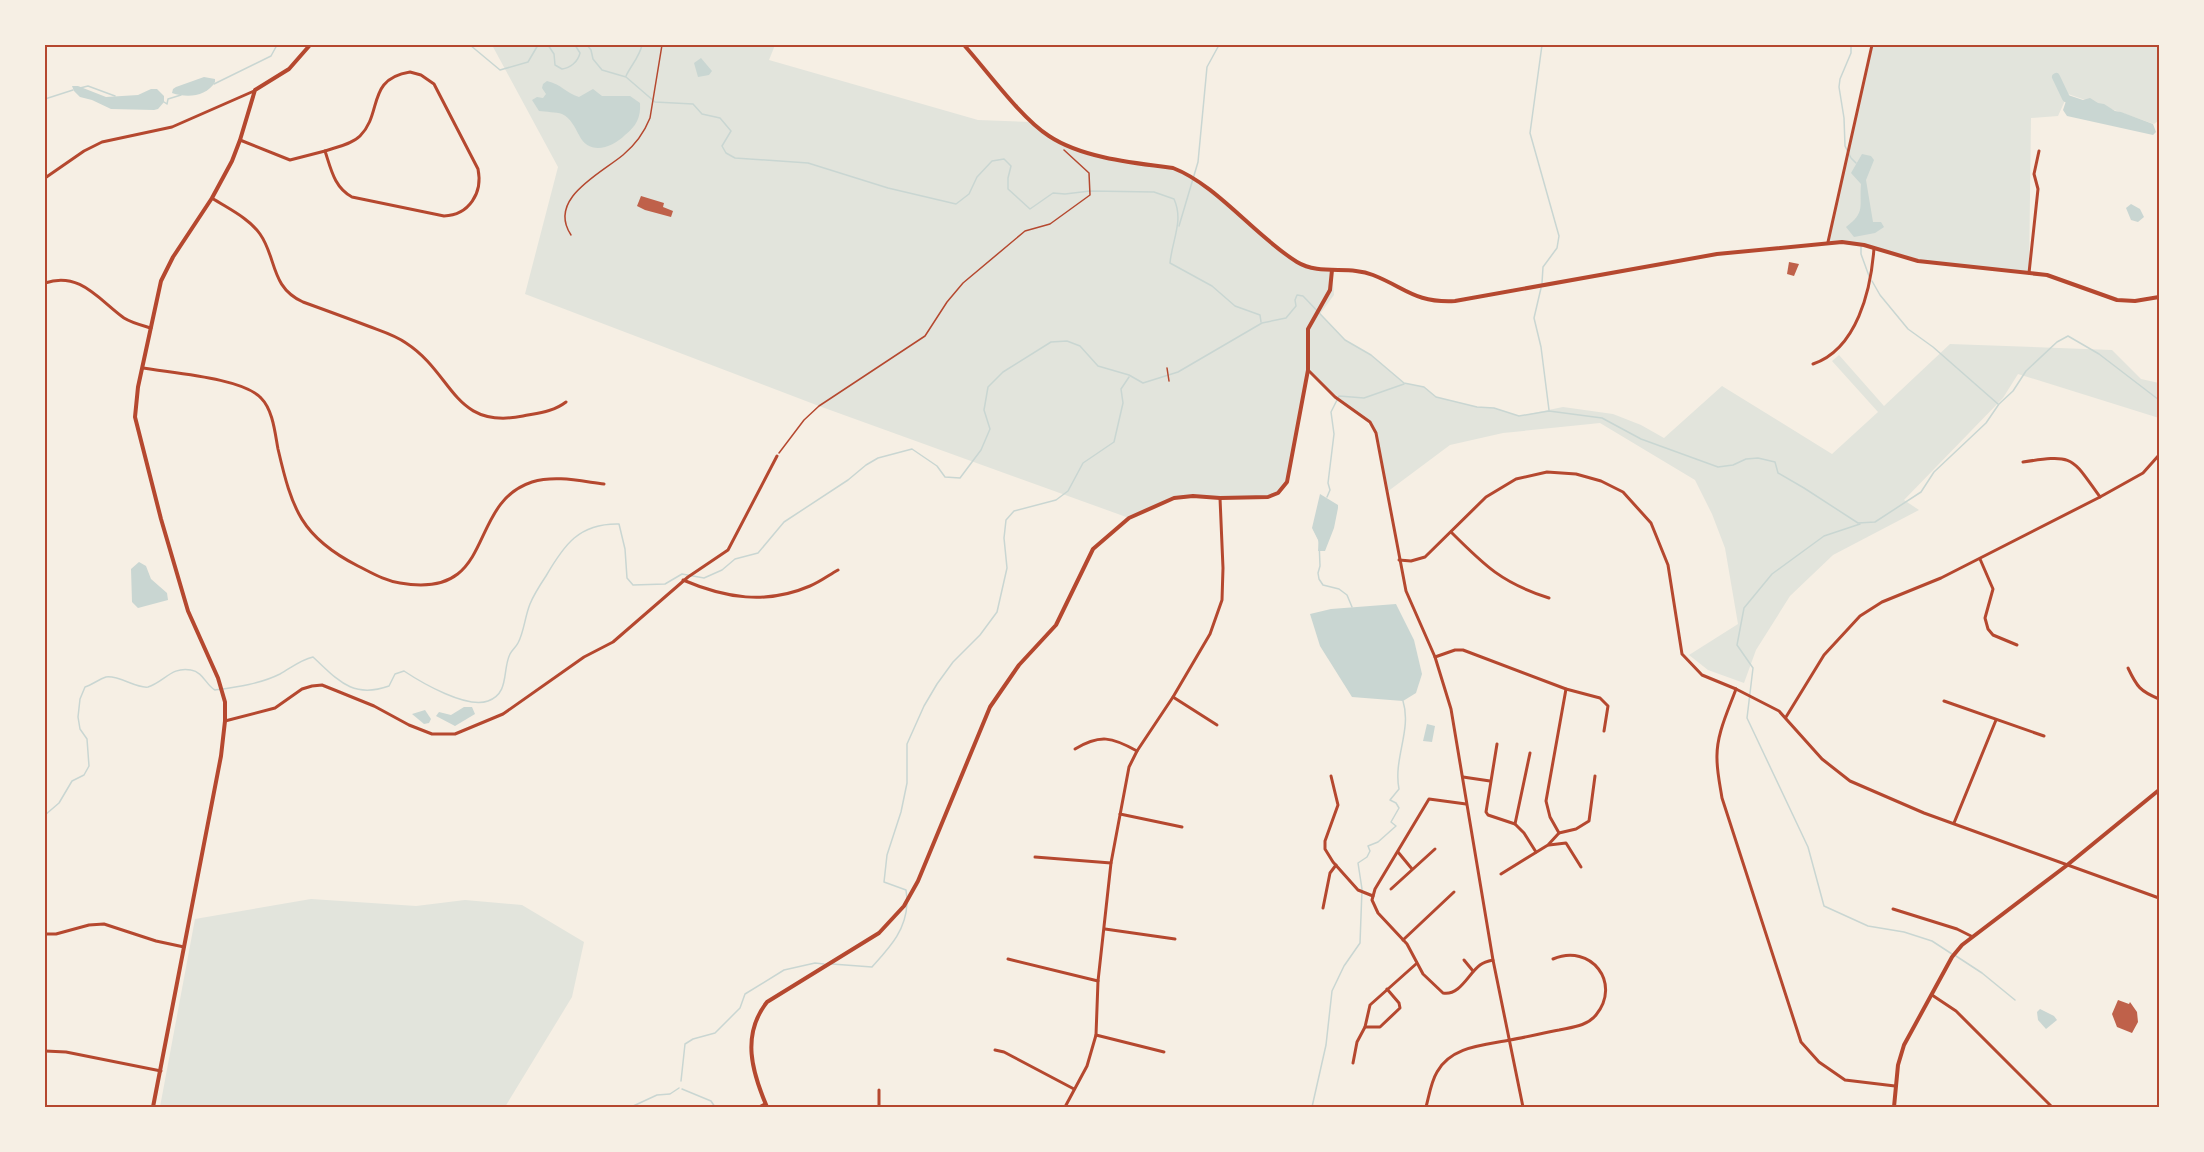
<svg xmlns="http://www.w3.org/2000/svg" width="2204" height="1152" viewBox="0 0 2204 1152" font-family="Jost,sans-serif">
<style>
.green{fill:#e2e4dc}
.water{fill:#c9d6d2}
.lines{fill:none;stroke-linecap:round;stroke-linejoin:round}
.stream{stroke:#c9d6d2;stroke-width:1.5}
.river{stroke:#c9d6d2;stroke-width:8}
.building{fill:#bf614a}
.path{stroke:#b5482f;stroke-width:1.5}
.service{stroke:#b5482f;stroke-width:1.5}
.minor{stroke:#b5482f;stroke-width:3}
.tertiary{stroke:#b5482f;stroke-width:4}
.secondary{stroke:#b5482f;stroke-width:4}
.neatline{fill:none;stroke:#b5482f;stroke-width:2}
</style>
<rect width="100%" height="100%" fill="#f6efe4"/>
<!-- green -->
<g class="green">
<path d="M492 45H775L769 60 978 120 1031 122 1047 135 1067 145 1109 159 1173 168 1199 182 1287 255 1308 267 1332 270 1334 295 1320 314 1345 340 1371 355 1404 383 1424 387 1436 397 1477 407 1494 408 1519 416 1563 407 1613 414 1641 425 1664 438 1722 386 1832 454 1878 412 1832 361 1839 355 1884 406 1950 344 2112 350 2141 379 2159 383V418L2018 374 2003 398 1904 500 1919 510 1833 555 1790 596 1756 650 1744 683 1708 670 1689 655 1738 624 1725 548 1712 514 1695 480 1600 423 1503 433 1450 445 1387 492 1374 427 1335 397 1308 370 1287 482C1284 485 1281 490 1278 493 1262 505 1199 493 1176 498 1160 502 1144 511 1129 518L819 406 525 294 558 167Z"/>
<path d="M1872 45H2159V120L2154 124 2068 94 2058 116 2031 118 2029 273 1935 263 1874 248 1828 242Z"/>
<path d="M311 899 416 906 465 900 522 905 584 942 572 997 505 1107H160L195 919Z"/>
</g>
<!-- water -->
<g class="water">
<path d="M701 58 712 71 709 75 698 77 694 63Z"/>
<path d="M204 77 215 79V82C206 97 187 98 172 93L173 89 176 87Z"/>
<path d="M547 81C561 84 566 93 579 97L593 89 602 96H630L640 103C641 118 636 126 625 135 612 148 589 156 579 135 575 128 571 118 562 114 556 112 546 112 539 111L532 100 537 97 543 98 546 94 542 88 543 84Z"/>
<path d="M72 86H78L106 97 138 95 151 89H157L164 96V102L158 109 154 110 111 109 92 100 80 97 74 91Z"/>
<path d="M2068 95 2083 100 2090 98 2098 103 2104 104 2115 111 2121 112 2153 124 2156 132 2153 135 2067 116 2063 110Z"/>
<path d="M1862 154 1871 156 1874 160 1866 180 1873 222H1881L1884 227 1875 233 1854 237 1846 227C1866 212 1859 207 1861 184L1851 173Z"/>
<path d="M2131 204 2140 209 2144 217 2138 222 2131 220 2126 208Z"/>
<path d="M1320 494 1338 505V508L1334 528 1325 551H1318L1319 542 1312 528Z"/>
<path d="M139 562 146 566 151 579 167 593 168 600 138 608 132 602 131 569Z"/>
<path d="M1396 604 1414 640 1422 674 1416 693 1403 701 1352 697 1320 646 1310 614 1331 609Z"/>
<path d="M464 707H472L475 714 455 726 436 716 439 712 451 715Z"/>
<path d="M425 710 431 719 429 723 424 724 412 714Z"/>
<path d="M1427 724 1435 726 1432 742 1423 741Z"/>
<path d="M2040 1009 2054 1016 2057 1020 2046 1029 2038 1020 2037 1012Z"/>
</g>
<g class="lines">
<!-- stream -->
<g class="stream">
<path d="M470 45 500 70 528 62 538 45"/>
<path d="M548 45 554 54 555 65 562 69C570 68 578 62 580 53L575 45"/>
<path d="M587 45 591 50 593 59 602 70 626 77 655 102 693 104 702 114 720 118 731 131 722 146 726 153 735 158 808 163 888 188 956 204 969 194 977 177 992 161 1004 159 1011 166 1008 178V189L1030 209 1053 193 1065 194 1090 191 1154 192 1174 199C1184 221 1172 240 1170 263L1212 286 1235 306 1260 315 1261 322"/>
<path d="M1851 45V53L1840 79 1839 87 1844 118 1845 146 1851 158 1856 163"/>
<path d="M626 76C631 65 639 58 642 45"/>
<path d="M214 84 271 56 277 45"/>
<path d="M80 88 88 86 115 96"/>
<path d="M45 99 73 90"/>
<path d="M164 102 167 104 168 99 181 95"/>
<path d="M1179 226 1198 162 1207 67 1219 45"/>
<path d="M1861 247V254L1869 276"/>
<path d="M1872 281 1880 295 1908 329 1933 347 1998 404"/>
<path d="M1542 283 1543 267 1557 248 1559 236 1530 133 1542 45"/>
<path d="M1541 288 1534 318 1541 347 1549 410"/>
<path d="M1327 497 1330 490 1328 483 1334 434 1331 412 1339 396 1364 398 1404 384"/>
<path d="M1860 524 1824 536 1772 574 1744 608 1737 645 1753 668 1747 718 1808 847 1824 906 1868 926 1904 932 1932 941 1952 954"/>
<path d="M1319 540 1320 566 1318 573 1319 579 1323 585 1339 589 1347 595 1352 607"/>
<path d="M45 815 59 803 72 781 84 775 89 766 87 739 80 729 78 717 80 699 85 687C92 685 99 679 106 677 119 675 137 689 148 687 164 682 172 666 191 670 203 672 206 685 215 690 237 687 260 684 280 674 291 668 300 660 313 657 338 680 352 699 389 686L395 674 404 671C422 683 467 709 488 701 510 693 502 670 510 654 512 650 516 647 518 643 524 632 525 616 530 604 534 594 540 585 546 576 564 545 579 523 619 524L625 549 627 578 633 585 665 584 682 574 704 578 722 570 735 559 758 553 784 522 848 480 866 465 878 458 912 449 937 466 945 477 960 478 981 450 990 429 984 410 988 387 1003 372 1051 342 1067 341 1080 346 1098 366 1129 375 1143 383 1178 372 1262 323 1286 318 1296 306 1295 300 1297 295 1303 296 1345 340 1371 355 1404 383 1424 387 1436 397 1477 407 1494 408 1519 416 1549 411 1602 418 1641 439 1718 467 1733 465 1746 459 1758 458 1775 462 1778 473 1804 488 1858 523 1875 522 1921 492 1934 472 1986 423 1999 404 2013 391 2026 371 2057 342 2068 336 2099 354 2159 400"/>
<path d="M907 899 906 890 884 882 887 855 901 812 907 783V744L924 706 937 684 953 662 980 635 997 612 1007 568 1004 538 1006 520 1014 511 1056 500 1068 491 1083 463 1114 442 1123 403 1121 389 1129 377"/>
<path d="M1956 956 1982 973 2015 1000"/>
<path d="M832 964 872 967C889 948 906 931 907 903"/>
<path d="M681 1081 685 1044 693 1039 715 1033 740 1008 745 994 784 970 815 963 824 964"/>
<path d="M682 1089 711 1101 715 1107"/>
<path d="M631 1107 657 1095 670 1094 679 1088"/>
<path d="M1312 1107 1326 1045 1332 991 1344 966 1360 943 1362 889 1358 863 1367 857 1370 851 1368 846 1378 842 1396 826 1391 822 1399 808 1396 803 1390 800 1399 789C1393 759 1412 730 1403 701"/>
</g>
<!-- river -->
<path class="river" d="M2056 77 2066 98"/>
</g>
<!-- building -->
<g class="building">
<path d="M641 196 664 203 663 207 673 211 671 217 645 210 637 206Z"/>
<path d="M1789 262 1799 264 1794 276 1787 274Z"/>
<path d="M2118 1000 2129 1004 2130 1002 2137 1012 2138 1022 2132 1033 2117 1027 2112 1014Z"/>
</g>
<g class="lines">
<!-- path -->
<g class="path">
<path d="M1167 368 1169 381"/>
<path d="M779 453 804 420 819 406 925 336 947 302 963 283 1025 231 1050 224 1090 195 1089 173 1064 150"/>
</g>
<!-- service -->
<path class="service" d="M571 235C547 199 600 174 623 155 635 145 644 133 650 118L662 45"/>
<!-- minor -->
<g class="minor">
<path d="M410 72 421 75 434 84 478 169C483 193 469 215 444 216L352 197C334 187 331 169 325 151 337 147 352 144 360 136 383 113 366 79 410 72Z"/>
<path d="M240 140 290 160 325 151"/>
<path d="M45 178 84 151 102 142 172 127 254 91"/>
<path d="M212 198C227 208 249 218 260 234 277 258 270 287 303 302 325 310 347 318 368 326 381 331 395 335 406 343 454 374 453 430 523 416 538 413 553 412 566 402"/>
<path d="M1828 242 1872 45"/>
<path d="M2029 273 2038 189 2034 174 2039 151"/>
<path d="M45 283C80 271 99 300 124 318 132 323 141 325 151 328"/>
<path d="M1813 364C1857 349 1871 290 1874 248"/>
<path d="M143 368C171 373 243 378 261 398 273 410 275 433 278 449 292 509 301 537 358 566 372 573 385 581 400 583 498 600 465 504 532 482 555 475 580 481 604 484"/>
<path d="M1308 370 1335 397 1370 422 1376 433 1406 591 1435 657 1451 709 1493 960 1523 1107"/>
<path d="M2023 462C2075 454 2071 457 2100 497"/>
<path d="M1451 532C1485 566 1502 583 1549 598"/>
<path d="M1980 559 1993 589 1985 618 1988 629 1993 635 2017 645"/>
<path d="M1399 560 1411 561 1425 557 1486 497 1516 479 1547 472 1576 474 1601 481 1623 492 1651 523 1668 565 1682 654 1702 675 1736 689 1779 711 1822 759 1850 781 1924 813 2159 898"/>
<path d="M683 580C725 598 766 605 810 586 820 582 829 575 838 570"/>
<path d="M1435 657 1455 650H1463L1566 689 1600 698 1608 706 1604 731"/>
<path d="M2128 668C2137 687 2140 691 2159 699"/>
<path d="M1736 689C1728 711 1716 735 1717 759 1717 772 1720 785 1722 798L1801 1042 1819 1062 1845 1080 1895 1086"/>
<path d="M1173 697 1217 725"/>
<path d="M1944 701 2044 736"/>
<path d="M1786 717 1824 655 1860 616 1882 602 1941 578 2100 497 2143 473 2159 455"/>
<path d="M225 721 275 708 302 689 312 686 322 685 337 691 374 706 409 725 432 734H455L503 714 584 657 613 642 688 577 728 550 777 456"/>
<path d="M1497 744 1486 812 1488 815 1515 824 1524 833 1536 852"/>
<path d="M1075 749C1100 734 1112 737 1137 751"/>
<path d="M1331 776 1338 805 1325 841V849L1333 862 1358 890 1373 896"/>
<path d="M1463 777 1490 781"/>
<path d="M1466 804 1429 799 1375 889 1372 900 1378 913 1407 944 1423 974 1443 993C1460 996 1468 974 1480 965 1484 962 1488 961 1493 960"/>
<path d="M1120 814 1182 827"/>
<path d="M1954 823 1996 720"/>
<path d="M1515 824 1530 753"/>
<path d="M1559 833 1550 817 1546 801 1566 689"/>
<path d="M1549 845 1566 843 1581 867"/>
<path d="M1398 852 1412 869"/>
<path d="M1035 857 1111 863"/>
<path d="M1501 874 1548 845 1559 833 1576 829 1589 821 1595 776"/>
<path d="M1391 889 1435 849"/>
<path d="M1323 908 1330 873 1336 865"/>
<path d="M1893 909 1957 929 1971 936"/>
<path d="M1105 929 1175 939"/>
<path d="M45 934H56L89 925 104 924 156 941 184 947"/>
<path d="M1403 940 1454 892"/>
<path d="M1008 959 1098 981"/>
<path d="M1464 960 1473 971"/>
<path d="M1932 995 1956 1011 2052 1107"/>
<path d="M1365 1027H1380L1400 1008 1399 1003 1387 989"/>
<path d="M1096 1035 1164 1052"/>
<path d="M995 1050 1004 1052 1074 1089"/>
<path d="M45 1051 66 1052 161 1071"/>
<path d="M1353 1063 1357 1042 1365 1027 1370 1005 1416 964"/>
<path d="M879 1090V1107"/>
<path d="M759 1107 765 1104"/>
<path d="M1065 1107 1087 1066 1096 1035 1098 981 1111 863 1129 767 1137 751 1173 697 1210 634 1222 600 1223 568 1220 498"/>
<path d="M1426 1107C1429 1096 1431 1082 1437 1072 1451 1046 1485 1045 1510 1040 1527 1037 1543 1033 1559 1030 1573 1027 1587 1026 1596 1015 1622 983 1591 943 1553 959"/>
</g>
<!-- tertiary -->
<g class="tertiary">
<path d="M964 45C988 72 1021 118 1049 136 1082 158 1134 163 1173 168 1217 185 1255 236 1297 262 1320 276 1349 265 1373 275 1406 288 1415 303 1455 301L1717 254 1842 242 1864 245 1918 261 2047 275 2117 300 2135 301 2159 297"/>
<path d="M767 1107C752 1072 741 1035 767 1002L879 933 904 906 918 881 990 707 1019 665 1056 625 1093 549 1129 518 1174 498 1193 496 1220 498 1268 497 1278 493 1287 482 1308 370V329L1330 290 1332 270"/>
<path d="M1894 1107 1898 1065 1904 1045 1952 957 1962 945 2066 866 2159 790"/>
</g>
<!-- secondary -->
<path class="secondary" d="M153 1107 221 756 225 721V702L218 678 188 611 161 519 135 417 138 387 161 281 173 257 212 198 232 161 240 140 255 90 289 69 310 45"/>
</g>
<!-- border -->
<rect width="2204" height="1152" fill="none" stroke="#f6efe4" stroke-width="93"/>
<rect x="46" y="46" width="2112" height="1060" class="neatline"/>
</svg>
